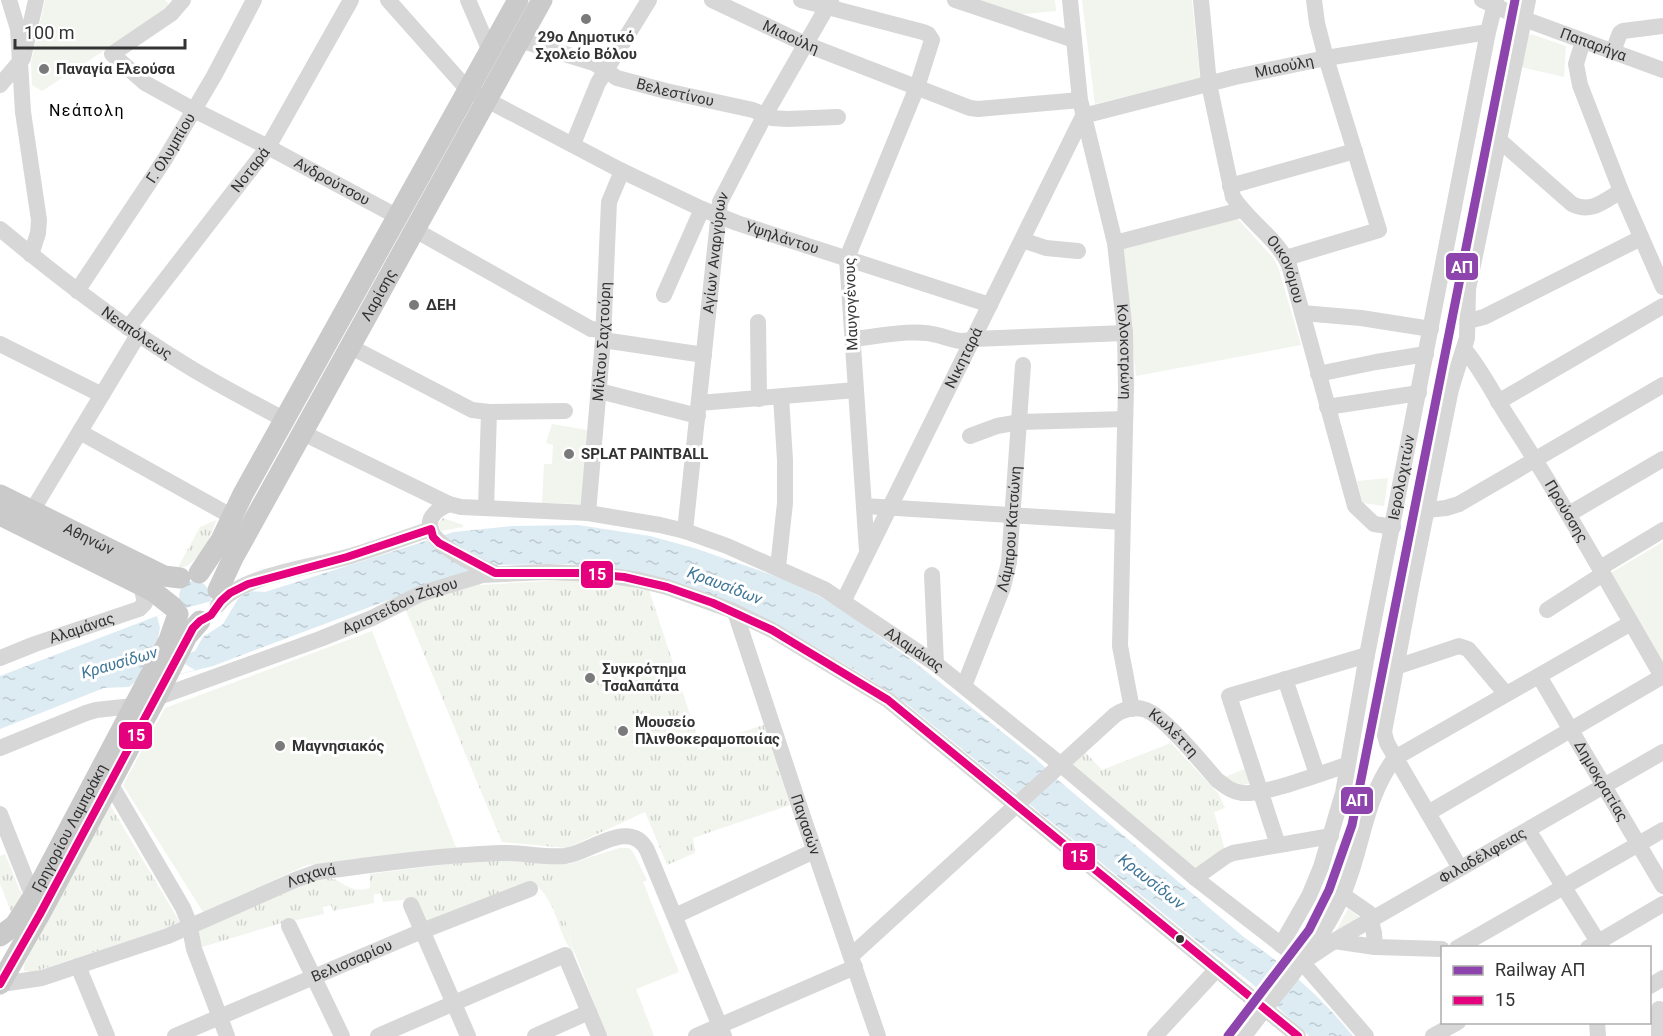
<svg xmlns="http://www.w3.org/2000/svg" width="1663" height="1036" viewBox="0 0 1663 1036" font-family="Roboto,sans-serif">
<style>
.grass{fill:url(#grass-tufts)}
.park{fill:#f1f5ed}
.water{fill:url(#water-ripples)}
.pier{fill:#fff}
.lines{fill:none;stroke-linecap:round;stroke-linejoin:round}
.minor{stroke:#d7d7d7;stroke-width:16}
.major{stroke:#cacaca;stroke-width:21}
.bus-1-casing{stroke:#fff;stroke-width:12}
.bus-1{stroke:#e5007d;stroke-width:8}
.rail-1-casing{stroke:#fff;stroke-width:14}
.rail-1{stroke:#8e44ad;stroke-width:9}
.poi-dot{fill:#7a7a7a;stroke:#fff;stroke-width:2}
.bus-dot{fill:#333;stroke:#fff;stroke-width:2}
.labels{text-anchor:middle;stroke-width:6;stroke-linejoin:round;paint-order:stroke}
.poi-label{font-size:15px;font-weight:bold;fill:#333;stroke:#fff;text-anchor:start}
.street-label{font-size:15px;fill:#333;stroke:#fff}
.neighbourhood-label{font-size:16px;letter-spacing:1.5px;fill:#000;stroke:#fff}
.water-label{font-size:16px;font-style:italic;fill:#3f7597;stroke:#fff}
.line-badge{stroke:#fff;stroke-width:2}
.badge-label{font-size:16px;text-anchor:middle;font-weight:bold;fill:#fff}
</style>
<defs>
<pattern id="grass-tufts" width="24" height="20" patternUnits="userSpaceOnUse" patternTransform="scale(1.5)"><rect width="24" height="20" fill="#f1f5ed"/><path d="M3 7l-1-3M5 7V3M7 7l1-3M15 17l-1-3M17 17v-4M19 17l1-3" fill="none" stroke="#cfd2cc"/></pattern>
<pattern id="water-ripples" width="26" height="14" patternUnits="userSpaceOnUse" patternTransform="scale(1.5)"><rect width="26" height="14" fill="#ddebf3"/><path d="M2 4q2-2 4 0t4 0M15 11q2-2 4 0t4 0" fill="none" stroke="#becad1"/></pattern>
</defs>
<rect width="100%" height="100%" fill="#fff"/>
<!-- grass -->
<g class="grass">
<path d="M443 518 463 525V527L441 531 438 524Z"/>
<path d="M216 520C211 538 198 566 177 569L200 527Z"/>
<path d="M582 579 648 587 700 745 764 725 790 805 693 838 695 853 667 865 645 812 567 848 502 842 404 606 479 582 480 585Z"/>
<path d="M1171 743 1218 793 1225 808 1214 812 1225 850 1196 871 1068 763 1083 750 1102 770Z"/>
<path d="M110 805 181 924 33 972 24 971V965Z"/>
<path d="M5 854 23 898 12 914 0 884V856Z"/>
<path d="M488 859 557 864V892L567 926H570L571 937 569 938 574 954C557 934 558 904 537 886L424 925 412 899 383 902 381 894H374V903L333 911 331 905 323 907 324 914 278 924 199 948 194 934C225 916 259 903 292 890 302 886 315 879 327 878 342 878 348 895 370 888V874Z"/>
<path d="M1348 909 1362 919 1335 933Z"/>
</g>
<!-- park -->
<g class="park">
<path d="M45 0H165L171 7 42 91 32 85 31 63Z"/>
<path d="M971 0H1055L1056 11 1012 15Z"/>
<path d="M1082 0H1192L1200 78 1095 104Z"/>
<path d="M1531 34 1566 46 1564 77 1521 67 1528 37Z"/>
<path d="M1237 218 1274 259 1279 270 1301 345 1136 376 1122 248Z"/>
<path d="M552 424 587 430 582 504 542 503 544 464H552L553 445 546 443Z"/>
<path d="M1388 478 1384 506 1363 503 1357 481Z"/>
<path d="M1663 542V665L1609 574Z"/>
<path d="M372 631 457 850 307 865 203 912 123 785 165 708Z"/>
<path d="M1247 768 1252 782 1241 786 1225 777Z"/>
<path d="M619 848H629L633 852 647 880 643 882 679 972 636 989 654 1036H607L569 938 571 937 570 927H567L557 892V864H569Z"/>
</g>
<!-- water -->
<path class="water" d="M578 525 650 536 694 548 787 580 819 596 847 613 913 661 1035 758 1058 780 1245 938C1285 965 1322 998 1353 1036H1309L1250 982 1191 936 908 705 870 679 773 622 597 567 568 564 496 565 453 577 367 608 213 666 129 687 104 688 0 729V676L157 616 182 609C168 576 211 570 211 601L248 591 265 592 454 532 513 526Z"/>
<!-- pier -->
<path class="pier" d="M248 591 238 599 223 624 203 637 195 651 190 653 185 664 195 670 129 687 135 682 157 642 160 628 157 616Z"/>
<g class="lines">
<!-- minor -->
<g class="minor">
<path d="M9 0 18 29 23 112 39 220 38 233 31 255"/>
<path id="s1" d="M183 0 171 14 112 54 145 83 194 110 268 147 398 217"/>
<path id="s2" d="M388 0 468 90 622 171 702 209 737 223 990 305"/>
<path d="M468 0 490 51"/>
<path id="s3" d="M712 0 805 44 970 108 978 109 1080 100"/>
<path d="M801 0 923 32 928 34 932 40 917 87 847 258 867 551"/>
<path d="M955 0 1074 40"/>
<path id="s4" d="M1070 0 1080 100 1115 243 1125 333 1126 386 1120 646 1132 709"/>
<path id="s5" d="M1201 0 1209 84 1233 197C1249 222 1277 238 1289 265L1355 506 1374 524 1393 527"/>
<path id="s6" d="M1482 0 1524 19 1663 70"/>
<path id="s7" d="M520 40 594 63 617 78 666 91 753 110 772 118 787 119 838 117"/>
<path d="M1583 41 1576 64 1580 85 1621 191 1663 287"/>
<path d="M1613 51 1620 33 1623 31 1663 26"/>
<path d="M0 85 23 58 36 0"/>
<path d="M1498 139 1572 204C1591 214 1604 201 1621 191"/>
<path d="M573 144 598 83 649 0"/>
<path d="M1230 186 1355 151"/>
<path id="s8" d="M0 229C58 277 117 323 181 362 214 383 250 401 285 420"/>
<path d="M415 230 591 329 604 330"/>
<path d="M1022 240 1046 248 1078 251"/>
<path d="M1115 243 1241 210"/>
<path d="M1286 258 1379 230 1326 58 1317 23 1314 0"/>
<path id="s9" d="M77 291 165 159 214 76 254 0"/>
<path d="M664 295 702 209"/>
<path d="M1302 313 1361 318 1431 329"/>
<path d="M1468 321 1484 317 1641 238"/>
<path d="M758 322 759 399"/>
<path id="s10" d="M128 328 268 147 351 0"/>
<path d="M852 339C876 337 914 328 937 335 950 338 959 344 973 339L1125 333"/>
<path d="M603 340 704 355"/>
<path d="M0 344 102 395"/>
<path d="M351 347 472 410 489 412 565 411"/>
<path id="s11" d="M1464 349C1483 371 1495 398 1511 422 1565 505 1613 592 1663 678"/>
<path d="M1318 374 1376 362 1426 354"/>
<path d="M599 391 698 416"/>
<path d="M1498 402 1663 306"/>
<path d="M699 403 856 390"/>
<path d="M1327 407 1419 393"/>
<path d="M80 432 231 516"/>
<path id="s12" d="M303 433 449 504 461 507 588 513 660 525 685 531 727 546 824 589 936 664 1060 764 1195 878 1284 947 1302 962 1366 1036"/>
<path d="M970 436 997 426 1020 422 1125 419"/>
<path d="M449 504C394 529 472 564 495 573"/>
<path d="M864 506 1122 522"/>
<path d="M486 508 489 412"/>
<path d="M1427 510 1446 508 1459 504 1663 385"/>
<path d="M32 511 138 335"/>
<path id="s13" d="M588 513 603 340 609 202 622 171"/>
<path d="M1569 514 1663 459"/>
<path id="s14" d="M685 531 720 202 765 115 831 0"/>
<path d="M778 567 785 503V460L781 397"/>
<path d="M1600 568 1663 530"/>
<path d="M932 575 936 664"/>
<path id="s15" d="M844 600 1083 116 1235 77 1326 58 1488 32"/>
<path d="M218 605C238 576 312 567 347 557 375 549 403 538 431 529"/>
<path d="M1547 610 1603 574"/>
<path id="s16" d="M735 612 801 811 878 1036"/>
<path id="s17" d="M0 658 35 644 139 609 145 603 141 585"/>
<path d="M1396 667 1459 646 1468 649 1506 694"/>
<path id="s18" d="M1539 676 1663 886"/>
<path d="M1285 679 1317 774"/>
<path id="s19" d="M964 686 1003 587 1009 562 1023 365"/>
<path id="s20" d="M156 698 320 639 372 618 420 594 482 575 547 572 598 574 639 580 667 587 731 610 772 630 888 700 1298 1036"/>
<path d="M0 748 86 713 96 710 133 706"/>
<path d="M110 783 183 908 189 923 194 949 227 1036"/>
<path d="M1428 813 1663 676"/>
<path d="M0 814 33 897"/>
<path d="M1528 830 1602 948"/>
<path d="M1278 845 1229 696 1367 655"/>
<path d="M1460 868 1387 743 1384 732 1412 583 1451 389 1467 338 1468 289 1528 0"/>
<path d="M1195 878 1226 856 1233 853 1331 836"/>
<path d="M1343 895 1369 913 1374 933 1375 947"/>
<path d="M411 905 468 1036"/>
<path d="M675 916 814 851"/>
<path d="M289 926 342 1036"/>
<path d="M1334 941 1375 947 1442 949"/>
<path id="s21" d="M1281 945 1309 896 1321 867 1343 793 1367 655 1488 32 1496 0"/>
<path d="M1457 948 1663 830"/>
<path d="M1588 948 1663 904"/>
<path id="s22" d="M851 956 1115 715C1124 709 1135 706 1146 710 1165 717 1203 764 1217 780 1225 786 1232 792 1242 793 1266 795 1321 773 1347 765"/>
<path id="s23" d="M1310 957 1334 941 1663 752"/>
<path d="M78 966 107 1036"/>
<path id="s24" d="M1 984 42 978 168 936 295 880 317 872C376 864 441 855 500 853 522 852 544 858 565 856 590 853 630 817 647 850L724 1036"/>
<path d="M1650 986 1663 978"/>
<path d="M1659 1009V1036"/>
<path d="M1597 1022 1598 1036"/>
<path id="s25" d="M175 1036 422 931 530 889"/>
<path d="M378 1036 565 955 599 1036"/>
<path d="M535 1036 589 1012"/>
<path d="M696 1036 855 967"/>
<path d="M1155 1036 1217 969"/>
<path d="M1244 1036C1278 990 1320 947 1343 894 1363 849 1364 798 1395 758L1631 623"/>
<path d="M1433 1036 1458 1022"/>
</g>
<!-- major -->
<g class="major">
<path id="s26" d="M0 495 164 576 180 578"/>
<path d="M0 515 141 585 154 592 173 607"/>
<path d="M199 573 221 540 243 494 518 0"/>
<path id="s27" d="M218 590 233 558 542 0"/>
<path id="s28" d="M0 936 15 925 33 897 169 640 178 614"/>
<path d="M0 984 40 914 156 698 187 636 200 621"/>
</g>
<!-- bus-1 casing -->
<g class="bus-1-casing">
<path id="bus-1" d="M0 984 40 914 193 628 200 621 211 615 221 601 230 593 248 584 347 557 431 529 433 537 439 543 495 573H579L624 577 667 587 713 603 772 630 888 700 1298 1036"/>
</g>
<!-- bus-1 -->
<use href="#bus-1" class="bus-1"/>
<!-- rail-1 casing -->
<g class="rail-1-casing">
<path id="rail-1" d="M1228 1036 1309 930 1329 890 1352 825 1515 0"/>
</g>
<!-- rail-1 -->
<use href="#rail-1" class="rail-1"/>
</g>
<!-- markers -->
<g class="poi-dot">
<circle cx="586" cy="19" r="6"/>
<circle cx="44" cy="69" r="6"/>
<circle cx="414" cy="305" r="6"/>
<circle cx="569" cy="454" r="6"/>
<circle cx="590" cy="678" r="6"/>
<circle cx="623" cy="731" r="6"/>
<circle cx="280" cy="746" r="6"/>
</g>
<circle class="bus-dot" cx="1180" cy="939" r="5"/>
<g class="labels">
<!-- poi labels -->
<g class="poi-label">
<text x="586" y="42" text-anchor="middle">29ο Δημοτικό<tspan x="586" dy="17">Σχολείο Βόλου</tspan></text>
<text x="56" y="74">Παναγία Ελεούσα</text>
<text x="426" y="310">ΔΕΗ</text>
<text x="581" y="459">SPLAT PAINTBALL</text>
<text x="602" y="674">Συγκρότημα<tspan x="602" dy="17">Τσαλαπάτα</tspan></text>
<text x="635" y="727">Μουσείο<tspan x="635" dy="17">Πλινθοκεραμοποιίας</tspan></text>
<text x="292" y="751">Μαγνησιακός</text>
</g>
<!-- street labels -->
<g class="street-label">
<text dy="5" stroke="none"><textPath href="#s3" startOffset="87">Μιαούλη</textPath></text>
<text dy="5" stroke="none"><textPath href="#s6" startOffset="120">Παπαρήγα</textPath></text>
<text dy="5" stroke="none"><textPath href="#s15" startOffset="747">Μιαούλη</textPath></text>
<text dy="5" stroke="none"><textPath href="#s7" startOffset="165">Βελεστίνου</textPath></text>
<text dy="5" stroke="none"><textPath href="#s9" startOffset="171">Γ. Ολυμπίου</textPath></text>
<text dy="5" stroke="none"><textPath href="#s10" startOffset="200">Νοταρά</textPath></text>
<text dy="5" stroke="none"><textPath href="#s1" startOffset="345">Ανδρούτσου</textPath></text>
<text dy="5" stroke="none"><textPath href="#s2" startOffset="468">Υψηλάντου</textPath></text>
<text dy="5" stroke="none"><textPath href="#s14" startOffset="280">Αγίων Αναργύρων</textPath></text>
<text dy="5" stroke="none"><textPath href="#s5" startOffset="291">Οικονόμου</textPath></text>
<text dy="5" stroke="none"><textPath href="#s27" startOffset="336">Λαρίσης</textPath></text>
<text transform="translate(851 304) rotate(-92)" y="5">Μαυγογένους</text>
<text dy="5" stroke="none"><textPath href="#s8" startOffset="172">Νεαπόλεως</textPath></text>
<text dy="5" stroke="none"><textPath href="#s13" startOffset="172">Μίλτου Σαχτούρη</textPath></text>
<text dy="5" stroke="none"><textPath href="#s4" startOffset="357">Κολοκοτρώνη</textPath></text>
<text dy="5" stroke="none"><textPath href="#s15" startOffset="270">Νικηταρά</textPath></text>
<text dy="5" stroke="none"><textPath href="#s21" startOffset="486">Ιερολοχιτών</textPath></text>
<text dy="5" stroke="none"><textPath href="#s11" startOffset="192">Προύσσης</textPath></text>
<text dy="5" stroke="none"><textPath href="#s19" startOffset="165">Λάμπρου Κατσώνη</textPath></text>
<text dy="5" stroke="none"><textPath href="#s26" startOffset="99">Αθηνών</textPath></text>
<text dy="5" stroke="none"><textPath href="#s20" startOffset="261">Αριστείδου Ζάχου</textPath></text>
<text dy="5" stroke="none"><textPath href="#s17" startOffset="87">Αλαμάνας</textPath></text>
<text dy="5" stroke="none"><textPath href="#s12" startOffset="660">Αλαμάνας</textPath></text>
<text dy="5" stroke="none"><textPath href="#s22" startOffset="426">Κωλέττη</textPath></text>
<text dy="5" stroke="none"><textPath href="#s18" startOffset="122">Δημοκρατίας</textPath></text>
<text dy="5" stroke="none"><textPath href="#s16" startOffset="224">Παγασών</textPath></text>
<text dy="5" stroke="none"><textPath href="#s28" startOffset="130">Γρηγορίου Λαμπράκη</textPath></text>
<text dy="5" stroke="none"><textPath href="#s23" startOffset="200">Φιλαδέλφειας</textPath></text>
<text dy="5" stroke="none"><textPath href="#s24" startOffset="330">Λαχανά</textPath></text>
<text dy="5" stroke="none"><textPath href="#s25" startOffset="192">Βελισσαρίου</textPath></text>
</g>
<!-- neighbourhood labels -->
<g class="neighbourhood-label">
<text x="87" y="116">Νεάπολη</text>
</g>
<!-- water labels -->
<g class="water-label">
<text transform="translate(725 585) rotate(21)" y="6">Κραυσίδων</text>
<text transform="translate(119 662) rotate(-16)" y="6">Κραυσίδων</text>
<text transform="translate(1152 881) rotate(38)" y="6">Κραυσίδων</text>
</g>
</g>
<g class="line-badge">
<rect x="1445" y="252" width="34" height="29" rx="6" fill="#8e44ad"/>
<rect x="580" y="560" width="34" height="29" rx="6" fill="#e5007d"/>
<rect x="118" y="721" width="35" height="29" rx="6" fill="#e5007d"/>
<rect x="1340" y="786" width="34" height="29" rx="6" fill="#8e44ad"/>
<rect x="1062" y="842" width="34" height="29" rx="6" fill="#e5007d"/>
</g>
<g class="badge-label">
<text x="1462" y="273">ΑΠ</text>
<text x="597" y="580">15</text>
<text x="136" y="741">15</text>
<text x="1357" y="806">ΑΠ</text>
<text x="1079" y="862">15</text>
</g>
<!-- legend -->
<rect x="1441" y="946" width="210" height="78" fill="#ffffff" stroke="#adadad" stroke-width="1.5"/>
<rect x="1453" y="966" width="30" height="9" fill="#8e44ad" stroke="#adadad" stroke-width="1.5"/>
<text x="1495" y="976" font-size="18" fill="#333333">Railway ΑΠ</text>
<rect x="1453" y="996" width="30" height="9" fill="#e5007d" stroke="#adadad" stroke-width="1.5"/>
<text x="1495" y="1006" font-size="18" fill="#333333">15</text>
<!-- scale -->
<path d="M15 39v9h170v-9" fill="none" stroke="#333333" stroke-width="3"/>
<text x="24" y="39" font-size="18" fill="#333333" stroke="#ffffff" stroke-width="4.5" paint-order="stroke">100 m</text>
</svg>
